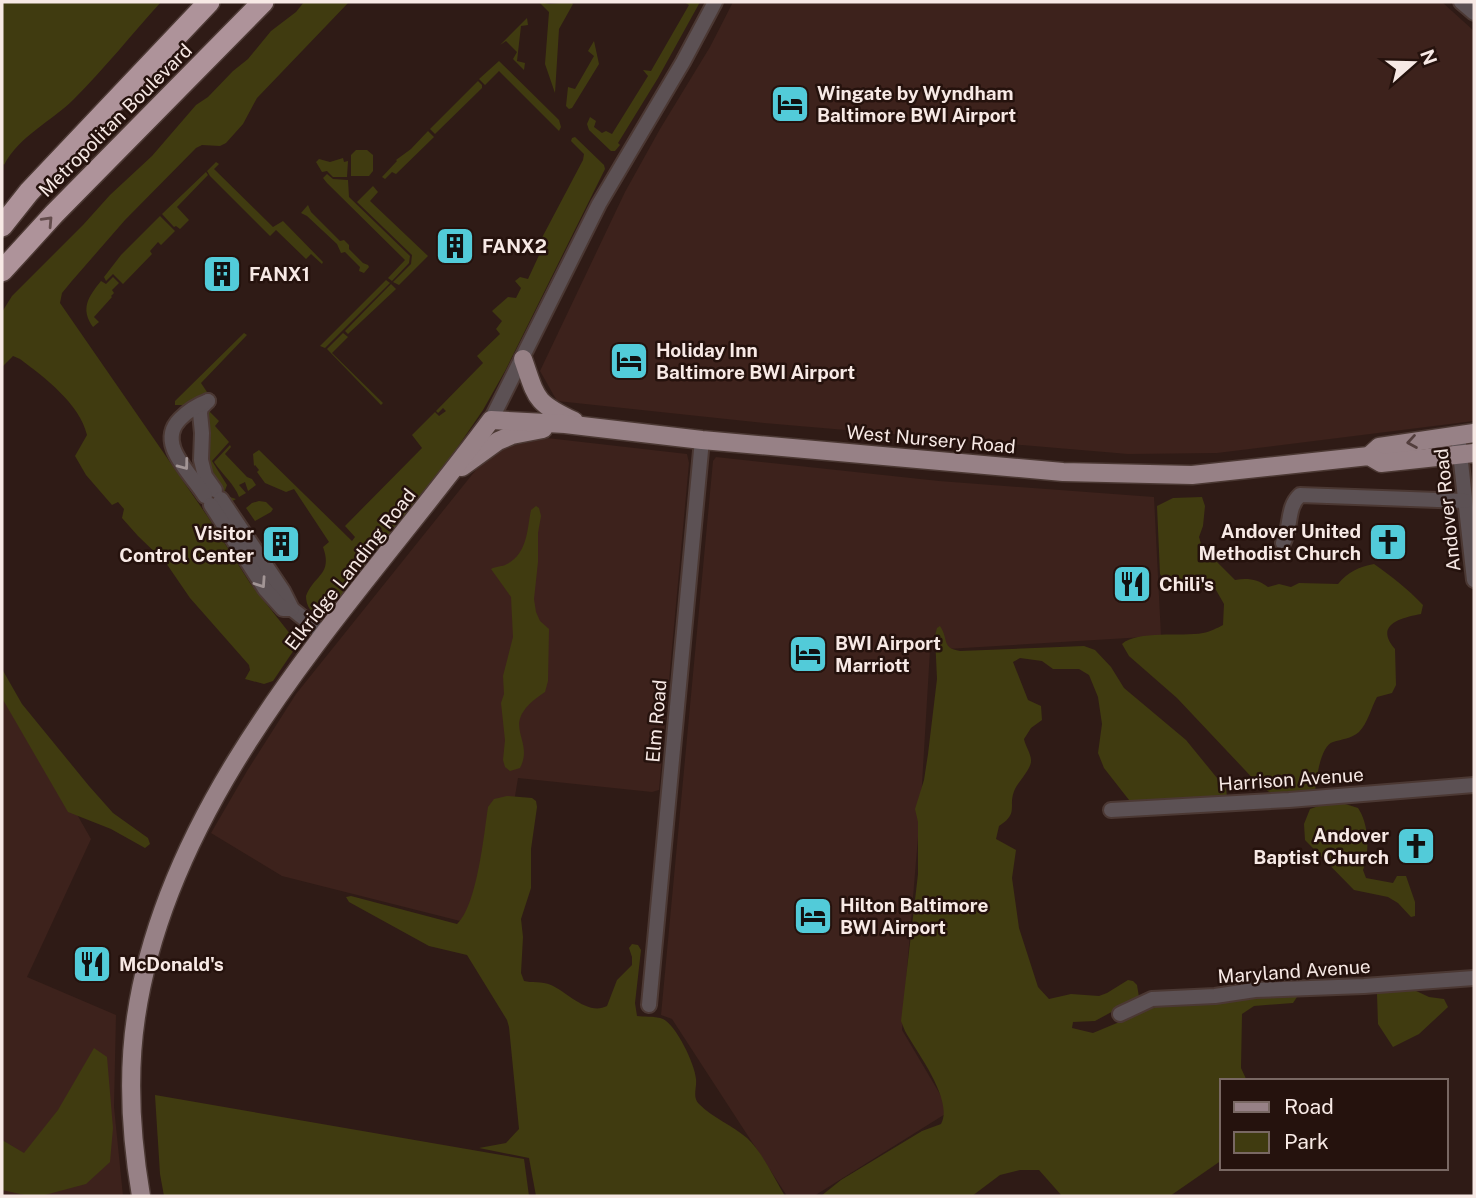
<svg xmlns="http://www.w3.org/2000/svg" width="1476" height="1198" viewBox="0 0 1476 1198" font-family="'Public Sans',sans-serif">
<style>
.built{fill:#3d221c}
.green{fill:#403b10}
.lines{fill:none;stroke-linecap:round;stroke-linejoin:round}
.minor-casing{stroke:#4b3833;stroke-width:18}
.major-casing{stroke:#4b3833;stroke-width:21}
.highway-casing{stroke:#4b3833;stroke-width:24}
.minor{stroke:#5c5154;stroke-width:14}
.major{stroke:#978186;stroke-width:18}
.highway{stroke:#ae939a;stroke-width:21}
.oneway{stroke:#634c4c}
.oneway2{stroke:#533e3d}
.oneway3{stroke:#a29595}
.labels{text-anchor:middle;stroke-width:5;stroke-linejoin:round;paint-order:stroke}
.poi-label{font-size:19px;font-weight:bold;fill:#f7e9e5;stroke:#25120d;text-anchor:start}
.street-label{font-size:19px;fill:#f7e9e5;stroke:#25120d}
</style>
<rect width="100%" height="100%" fill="#2f1b16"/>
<!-- built -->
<g class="built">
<path d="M733 2H1442L1474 31V421L1217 453 1128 454 764 423 557 401 540 371 625 192 660 129 710 47Z"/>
<path d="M547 438 687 454 689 463 659 790 652 792 518 778 494 923 476 925 282 876 211 833 247 771 296 694 487 456 506 447Z"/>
<path d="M716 457 939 481 1154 497 1161 636 930 650 921 801 902 1030 950 1111 814 1196H787L672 1019 661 1015 713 461Z"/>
<path d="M2 683 91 839 27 977 116 1015 114 1107 123 1196H2Z"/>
</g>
<!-- green -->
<g class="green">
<path d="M2 2H161C132 34 105 68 74 99 51 122 20 135 4 165L2 162Z"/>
<path d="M304 2H349L257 98 243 124 226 143 220 146 202 145 196 148 125 220 71 282 62 293 60 303 208 517 250 583 298 644 273 681 264 684 245 679 250 670 249 665 190 598 166 563 138 536 122 518 124 509 118 502 112 505 86 475 75 456 87 435C80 404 44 377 20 359L13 356 2 367V312L12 296 83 225 110 195 152 156 196 105 208 97 233 71 248 59 271 31 296 12Z"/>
<path d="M539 2 550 4 571 2 573 4 559 29 555 93 545 64 549 12Z"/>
<path d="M684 2H700L658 78 618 143 620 145 615 151H611L589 130 587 124 590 117 596 121 594 127 602 133 606 131 612 134 648 76 643 70 651 71 689 5Z"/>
<path d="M527 18 528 25 521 26 517 61 525 63 524 70 513 59 517 52 506 41 500 45Z"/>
<path d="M594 41 599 64 572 108 569 109 566 106 568 87 575 89 594 56 588 51Z"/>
<path d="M499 61 559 120 561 127 559 131 499 71 485 85 479 79Z"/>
<path d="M478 81 482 85V88L435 134 430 129Z"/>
<path d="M428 131 434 137 396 174 392 172 385 179 382 177 397 161 396 160 411 149Z"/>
<path d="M575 137 604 165 605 169 505 371 483 410 446 464 329 612 321 616C311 614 306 606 306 596 314 575 333 575 323 547L329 542 294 489 286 492 265 483 257 472 259 470 255 465 254 466 253 454 259 450 352 541 355 537 345 526 422 448 412 435 435 412 439 416 446 411 443 408 438 413 436 411 483 363 477 356 500 334 496 329 502 321 492 311 508 297 516 298 521 288 515 281 520 277 528 279 541 251 536 249 583 160 584 154 571 141 572 138Z"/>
<path d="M356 150H367L373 155V171L369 176H351V155Z"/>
<path d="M343 158 344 162 348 161 347 177H333L327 171 322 172 316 162 319 159 330 162Z"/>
<path d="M216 162 219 164 214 169 273 227 283 221 323 262 322 264 311 254 306 259 276 230 270 236 210 176 207 171Z"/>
<path d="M206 172 208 175 177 207 189 220 180 229 176 226 174 227 162 214Z"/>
<path d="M327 174 333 179 348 180 349 197 410 256 409 263 392 281 388 278 405 260 327 183 323 178Z"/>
<path d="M373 186 378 192 370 201 428 256 399 285 393 282 411 264 412 255 357 202Z"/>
<path d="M308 205 311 212 340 241 344 240 349 245V249L363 263 368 265 369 267 364 273 359 271 360 267 345 252 341 253 337 244 307 216 301 213Z"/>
<path d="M160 216 175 231 161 245 158 242 150 251 152 254 123 284 113 274 106 281 104 277 121 255Z"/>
<path d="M113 277 119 283 112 290 114 293 111 296 112 297 94 317 99 322 93 327C80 309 88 297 101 281L106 284Z"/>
<path d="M386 280 390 283 325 348 320 346Z"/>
<path d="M391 284 396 289 348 334 345 331Z"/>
<path d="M244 333 247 335 201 383 207 392 189 405H175V401Z"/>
<path d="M343 333 348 337 332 353 383 403 381 405 327 349Z"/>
<path d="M206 408 219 421 215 426 229 442 212 461 227 485 224 493 227 496 236 499 229 503C218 494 204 469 205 454 206 437 216 429 204 412Z"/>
<path d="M230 445 231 447 225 454 247 477 252 479 256 485 248 491 245 482 239 485 246 493 239 497C235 485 222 474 214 462Z"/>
<path d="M1202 497 1205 506 1203 526 1199 537 1202 547 1235 580C1248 578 1257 579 1268 587L1279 584 1291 587 1299 583 1338 584C1348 572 1358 567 1374 564 1391 576 1408 589 1423 605L1421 614C1400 618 1374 625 1395 649L1396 685 1392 693 1377 697C1371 708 1368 723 1359 732 1351 739 1342 739 1333 742 1320 746 1316 781 1315 793L1274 795 1260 786 1177 698 1129 656 1122 644C1137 630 1182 637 1203 633 1210 632 1217 628 1223 625L1224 604 1216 590 1198 587 1183 591 1167 584 1160 574 1157 506 1173 498Z"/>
<path d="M259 501 266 502 273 509 271 512 255 521 246 508 252 503Z"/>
<path d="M536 506 539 508 541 516 538 533V562L534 599 536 612 540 621 549 629 548 681 545 692C495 725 536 737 520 768L510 771 505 767 503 760 505 740 501 703 504 694 503 676 513 637 511 597 491 569C496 566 502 567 507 564 528 553 527 529 531 510Z"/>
<path d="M940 626C949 639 941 648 960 651L1084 646 1095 650 1111 667 1124 688 1186 740 1226 789 1227 796 1142 804 1129 800 1104 768 1098 753 1102 724 1098 697 1089 675 1079 669H1053L1042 661 1020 658 1013 662 1028 700 1041 706 1042 720 1031 728 1024 739C1025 745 1031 754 1031 760 1032 768 1019 781 1015 789 1007 806 1020 813 999 826L996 839 1016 850 1012 878 1019 928 1038 987 1049 999 1071 994 1099 996 1107 993 1128 980 1133 981 1137 985 1139 997 1095 1021 1073 1022 1072 1028 1093 1033 1160 1005 1294 993 1297 997 1293 1003 1254 1006 1242 1014 1241 1068 1247 1081H1222V1160L1170 1196H1062L1039 1170H1020L1000 1175 972 1196H821L841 1180 922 1131 941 1124C954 1100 917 1053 905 1031L901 1021 918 874V822L915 809 924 780 928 754 937 679 935 636 937 628Z"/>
<path d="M2 669 22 704 89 786 113 813 148 838 150 844 145 848 111 829 68 812 2 698Z"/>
<path d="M507 796 532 798 536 801 537 807 531 849V888L521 919 523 937 521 973 524 981C531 983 542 981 551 985 567 992 588 1016 607 1006L617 980 632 965V957L629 948 632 944 638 945 641 950 635 1003 637 1016C645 1017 656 1016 663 1019 676 1025 695 1064 696 1079 697 1088 692 1097 699 1104 713 1118 732 1125 747 1138 763 1153 774 1178 785 1196H536L529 1158 479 1148 506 1143 519 1129 509 1027 507 1020 467 955 429 946 349 902 346 897 351 896 457 924C477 906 484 834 488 807L494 799Z"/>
<path d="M1327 803H1342L1358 808C1369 824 1370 853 1363 870L1366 878 1393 883 1397 876H1406L1415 902V916L1411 917 1398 903 1388 897 1354 890 1305 840 1304 824 1310 809Z"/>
<path d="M1412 989 1429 997 1444 999 1448 1007 1419 1034 1393 1047 1378 1024 1377 994 1384 990Z"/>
<path d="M94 1048 107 1057 113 1128 110 1162 86 1184 41 1196H29L2 1190V1140L24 1153 58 1110Z"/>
<path d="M155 1095 524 1159 529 1196H164L160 1174Z"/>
</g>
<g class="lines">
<!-- minor casing -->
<g class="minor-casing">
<g id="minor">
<path d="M1461 2 1474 13"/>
<path d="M208 401 201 408 200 413 202 433 201 460 205 476 215 490"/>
<path d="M491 420 599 204 683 62 715 2"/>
<path d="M1458 435 1474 580"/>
<path d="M205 496C192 474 155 444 180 419 188 411 197 405 208 401"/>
<path d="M221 499 283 591 292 609 325 635"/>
<path d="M211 505 265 589 283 609H292"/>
<path d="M1283 543C1292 527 1286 508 1300 495L1465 501"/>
<path d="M1111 810 1289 800 1474 785"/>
<path d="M649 1005 702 440"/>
<path d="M1120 1014 1152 999 1215 996 1255 990 1364 986 1474 978"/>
</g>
</g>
<!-- major casing -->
<g class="major-casing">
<g id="major">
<path d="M523 359C537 399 534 402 574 421"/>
<path d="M1369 456 1379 447 1474 433"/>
<path d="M462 467 498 441 512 435 543 429"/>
<path d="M141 1196C131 1137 127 1077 136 1017 170 786 357 601 491 420L565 424 702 440 1063 472 1192 475 1369 456 1381 463 1474 453"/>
</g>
</g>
<!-- highway casing -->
<g class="highway-casing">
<g id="highway">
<path d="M2 226 29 192 209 2"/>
<path d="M2 271 54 214 263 2"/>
</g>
</g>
<!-- minor -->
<use href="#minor" class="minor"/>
<!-- major -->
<use href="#major" class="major"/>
<!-- highway -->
<use href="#highway" class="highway"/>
</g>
<!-- one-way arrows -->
<defs><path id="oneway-chevron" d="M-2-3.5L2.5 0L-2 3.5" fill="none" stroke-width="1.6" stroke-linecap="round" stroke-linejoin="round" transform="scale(1.75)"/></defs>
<use class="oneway" href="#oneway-chevron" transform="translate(48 221) rotate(-47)"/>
<use class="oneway2" href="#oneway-chevron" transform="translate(1412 442) rotate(171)"/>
<g class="oneway3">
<use href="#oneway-chevron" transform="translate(184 465) rotate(53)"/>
<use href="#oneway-chevron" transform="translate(261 583) rotate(56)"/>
</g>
<!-- icons -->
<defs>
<g id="hotel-square" transform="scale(2.0125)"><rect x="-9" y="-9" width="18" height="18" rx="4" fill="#52cbd9" stroke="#25120d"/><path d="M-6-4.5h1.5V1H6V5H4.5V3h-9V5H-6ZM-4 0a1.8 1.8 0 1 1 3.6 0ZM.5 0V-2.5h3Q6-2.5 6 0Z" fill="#111"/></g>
<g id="building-square" transform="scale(2.0125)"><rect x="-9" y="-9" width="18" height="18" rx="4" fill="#52cbd9" stroke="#25120d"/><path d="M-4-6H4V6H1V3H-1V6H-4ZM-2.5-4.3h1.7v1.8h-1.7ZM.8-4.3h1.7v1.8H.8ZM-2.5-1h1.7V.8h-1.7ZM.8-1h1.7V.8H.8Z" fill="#111"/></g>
<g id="church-square" transform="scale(2.0125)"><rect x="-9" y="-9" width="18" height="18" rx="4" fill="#52cbd9" stroke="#25120d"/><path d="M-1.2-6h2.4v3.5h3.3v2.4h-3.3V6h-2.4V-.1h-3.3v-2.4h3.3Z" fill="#111"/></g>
<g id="restaurant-square" transform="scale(2.0125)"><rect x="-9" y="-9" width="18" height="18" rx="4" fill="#52cbd9" stroke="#25120d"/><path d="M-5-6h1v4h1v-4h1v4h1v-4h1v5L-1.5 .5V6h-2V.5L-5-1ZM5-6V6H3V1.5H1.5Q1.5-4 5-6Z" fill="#111"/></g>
</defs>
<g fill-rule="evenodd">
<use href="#hotel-square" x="790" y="104"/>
<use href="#building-square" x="455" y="246"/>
<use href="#building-square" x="222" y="274"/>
<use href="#hotel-square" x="629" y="361"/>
<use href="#church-square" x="1388" y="542"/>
<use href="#building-square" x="281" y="544"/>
<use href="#restaurant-square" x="1132" y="584"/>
<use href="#hotel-square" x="808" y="654"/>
<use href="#church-square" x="1416" y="846"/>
<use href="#hotel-square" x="813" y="916"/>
<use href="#restaurant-square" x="92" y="964"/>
</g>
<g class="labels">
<!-- poi labels -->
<g class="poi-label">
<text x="817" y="100">Wingate by Wyndham<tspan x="817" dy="22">Baltimore BWI Airport</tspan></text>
<text x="482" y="253">FANX2</text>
<text x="249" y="281">FANX1</text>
<text x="656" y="357">Holiday Inn<tspan x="656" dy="22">Baltimore BWI Airport</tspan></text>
<text x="1361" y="538" text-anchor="end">Andover United<tspan x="1361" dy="22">Methodist Church</tspan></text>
<text x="254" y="540" text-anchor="end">Visitor<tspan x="254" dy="22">Control Center</tspan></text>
<text x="1159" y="591">Chili's</text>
<text x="835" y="650">BWI Airport<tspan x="835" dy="22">Marriott</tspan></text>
<text x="1389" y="842" text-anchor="end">Andover<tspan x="1389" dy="22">Baptist Church</tspan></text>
<text x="840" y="912">Hilton Baltimore<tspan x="840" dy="22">BWI Airport</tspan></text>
<text x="119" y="971">McDonald's</text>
</g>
<!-- street labels -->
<g class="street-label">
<text transform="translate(115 120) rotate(-45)" y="7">Metropolitan Boulevard</text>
<text transform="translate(931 439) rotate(5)" y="7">West Nursery Road</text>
<text transform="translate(1447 510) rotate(-96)" y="7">Andover Road</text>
<text transform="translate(350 569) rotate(-52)" y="7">Elkridge Landing Road</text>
<text transform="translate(656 721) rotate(-85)" y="7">Elm Road</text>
<text transform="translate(1291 779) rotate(-4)" y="7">Harrison Avenue</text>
<text transform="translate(1294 971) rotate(-4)" y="7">Maryland Avenue</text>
</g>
</g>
<!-- border -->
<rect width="1476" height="1198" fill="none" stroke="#f7e9e5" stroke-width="7"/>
<!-- legend -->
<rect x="1220" y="1079" width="228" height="91" fill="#25120d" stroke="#796863" stroke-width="2"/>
<rect x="1234" y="1102" width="35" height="10" fill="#978186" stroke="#796863" stroke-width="2"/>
<text x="1284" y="1114" font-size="21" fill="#f7e9e5">Road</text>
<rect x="1234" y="1132" width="35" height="21" fill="#403b10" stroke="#796863" stroke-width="2"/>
<text x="1284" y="1149" font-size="21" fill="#f7e9e5">Park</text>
<!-- north arrow -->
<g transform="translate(1413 63) rotate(70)" stroke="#25120d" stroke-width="5" paint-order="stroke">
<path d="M0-5L12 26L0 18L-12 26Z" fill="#f7e9e5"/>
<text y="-10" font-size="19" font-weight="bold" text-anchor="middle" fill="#f7e9e5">N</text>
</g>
</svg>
